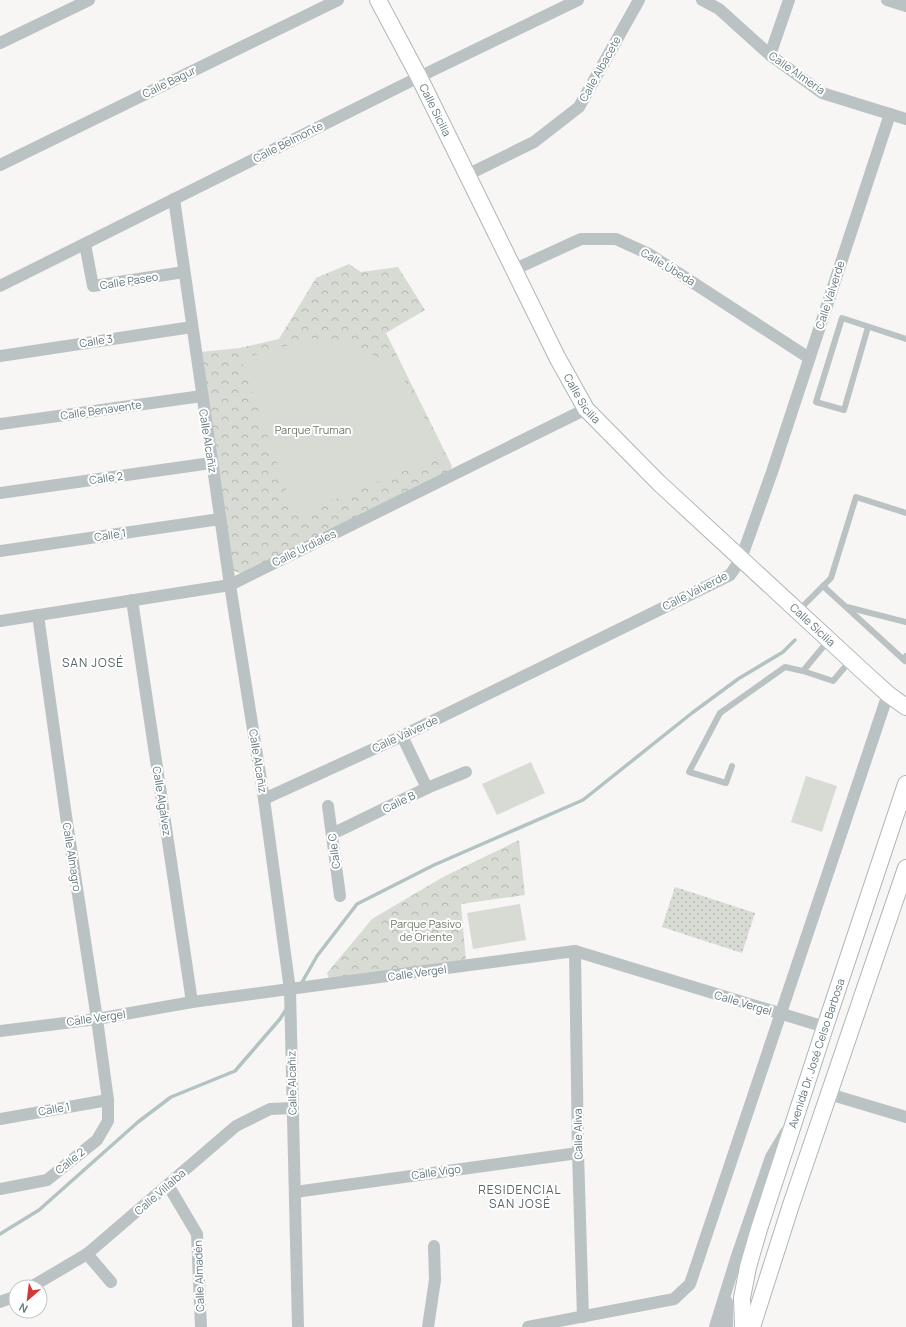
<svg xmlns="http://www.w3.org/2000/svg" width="906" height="1327" viewBox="0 0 906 1327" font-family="Manrope,sans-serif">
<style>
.grass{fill:url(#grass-dots)}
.park{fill:url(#park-crowns)}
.pitch{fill:#d8dbd4}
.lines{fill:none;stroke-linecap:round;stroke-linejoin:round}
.stream{stroke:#b3c3c3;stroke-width:3.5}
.secondary-casing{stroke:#aeb6b8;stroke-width:18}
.lane{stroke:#bbc2c3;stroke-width:6}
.street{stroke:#bbc2c3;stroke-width:12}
.secondary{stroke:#fff;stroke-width:16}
.labels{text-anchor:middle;stroke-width:4;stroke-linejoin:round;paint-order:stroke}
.street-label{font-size:11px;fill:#64787c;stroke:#fff}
.park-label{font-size:11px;fill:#6f7a67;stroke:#fff}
.neighbourhood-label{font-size:12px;letter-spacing:1px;fill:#566468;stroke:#fff}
</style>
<defs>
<pattern id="grass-dots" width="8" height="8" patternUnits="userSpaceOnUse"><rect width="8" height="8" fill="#d8dbd4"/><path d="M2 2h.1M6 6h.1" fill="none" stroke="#b3b6b1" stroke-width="1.8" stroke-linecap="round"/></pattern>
<pattern id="park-crowns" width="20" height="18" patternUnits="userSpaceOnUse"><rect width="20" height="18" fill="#d8dbd4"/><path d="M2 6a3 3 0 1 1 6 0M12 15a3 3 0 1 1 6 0" fill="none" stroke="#b3b6b1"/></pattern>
</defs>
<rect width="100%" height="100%" fill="#f7f6f4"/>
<!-- grass -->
<path class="grass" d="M675 887 755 913 742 953 662 927Z"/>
<!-- park -->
<g class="park">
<path d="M349 264 361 272 398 267 425 310 386 333 452 466 449 474 242 574 232 570 200 352 240 348 279 339 316 278Z"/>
<path d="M519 840 525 895 461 904 466 962 330 981 327 973 372 919 443 877Z"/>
</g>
<!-- pitch -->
<g class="pitch">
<path d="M313 338 352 343 399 369 444 455 301 513 293 509 241 359Z"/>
<path d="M531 762 545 793 497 815 482 784Z"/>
<path d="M806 776 837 786 822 832 791 822Z"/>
<path d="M520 904 526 940 473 949 467 913Z"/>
</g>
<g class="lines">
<!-- stream -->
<g class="stream">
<path d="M301 984 317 956 357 904 434 865 583 800 692 713 738 679 783 652 795 640"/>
<path d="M0 1234 39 1210 138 1122 171 1097 235 1071 280 1019 287 1008"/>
</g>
<!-- secondary casing -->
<g class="secondary-casing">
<g id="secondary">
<path id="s1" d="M378 0 419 77 557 357 586 409 659 483 868 676 888 694 906 707"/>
<path id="s2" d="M743 1327 742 1298 748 1267 759 1229 825 1027 906 784"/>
<path d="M752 1327 791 1205 906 868"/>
</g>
</g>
<!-- lane -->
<g class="lane">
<path d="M868 327 844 410 816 402 842 318 906 339"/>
<path d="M823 586 905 661 906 656"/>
<path d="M847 607 906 622"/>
<path d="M799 610 831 578 856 497 906 513"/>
<path d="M828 641 803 671 833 681 850 661"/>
<path d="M732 766 726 783 689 772 720 713 785 667 803 671"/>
</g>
<!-- street -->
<g class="street">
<path d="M702 0 719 9 770 55 822 93 906 119"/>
<path d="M887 0 906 6"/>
<path d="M0 43 89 0"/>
<path d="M770 55 789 0"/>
<path d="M0 165 338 0"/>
<path d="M467 175 534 142 579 107 639 0"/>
<path d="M174 199 230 585 264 799 290 990 298 1327"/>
<path d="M85 244 93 286 184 272"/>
<path d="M513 270 581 239H616L649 254 809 358"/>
<path d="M0 286 419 77 578 0"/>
<path d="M0 356 192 327"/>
<path d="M0 424 202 396"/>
<path d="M0 493 211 463"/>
<path d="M0 551 220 519"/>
<path d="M132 600 192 1002"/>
<path d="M0 621 230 585 586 409"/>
<path d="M402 736 427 788"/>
<path d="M264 799 402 736 730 575 741 559 772 472 890 114"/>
<path d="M328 806 340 896"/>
<path d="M332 834 427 788 466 772"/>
<path d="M575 951 578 1153 583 1317"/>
<path d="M0 1031 97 1019 192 1002 575 951 825 1027"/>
<path d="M829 1094 906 1117"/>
<path d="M0 1119 108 1100"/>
<path d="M168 1185 197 1234 201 1327"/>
<path d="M0 1189 47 1180 97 1140 108 1121V1100L97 1019 66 816 38 615"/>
<path d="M295 1192 578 1153"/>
<path d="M87 1254 111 1282"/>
<path d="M31 1287 87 1254 236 1126 270 1109 293 1108"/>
<path d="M0 1302 16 1296"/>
<path d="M727 1302V1327"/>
<path d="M428 1327 435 1280 434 1246"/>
<path d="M528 1327 674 1299 690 1284 888 694"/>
<path d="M715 1327 736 1259 771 1157 786 1132"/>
</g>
<!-- secondary -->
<use href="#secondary" class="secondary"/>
</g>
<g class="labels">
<!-- street labels -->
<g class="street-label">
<text transform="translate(600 69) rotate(-61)" y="4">Calle Albacete</text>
<text transform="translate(797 73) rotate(35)" y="4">Calle Almería</text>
<text transform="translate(169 82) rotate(-26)" y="4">Calle Bagur</text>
<text dy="4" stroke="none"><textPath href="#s1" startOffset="124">Calle Sicilia</textPath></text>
<text transform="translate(288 142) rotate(-27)" y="4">Calle Belmonte</text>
<text transform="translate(668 267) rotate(31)" y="4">Calle Úbeda</text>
<text transform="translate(129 281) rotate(-9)" y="4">Calle Paseo</text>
<text transform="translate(830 295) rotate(-72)" y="4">Calle Valverde</text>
<text transform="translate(96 341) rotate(-9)" y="4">Calle 3</text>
<text dy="4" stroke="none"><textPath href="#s1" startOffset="448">Calle Sicilia</textPath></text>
<text transform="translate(101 410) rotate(-8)" y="4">Calle Benavente</text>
<text transform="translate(208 441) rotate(81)" y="4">Calle Alcañiz</text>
<text transform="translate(106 478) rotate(-8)" y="4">Calle 2</text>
<text transform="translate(110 535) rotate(-8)" y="4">Calle 1</text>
<text transform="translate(304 548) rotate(-26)" y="4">Calle Urdiales</text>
<text transform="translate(695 591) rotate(-27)" y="4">Calle Valverde</text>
<text dy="4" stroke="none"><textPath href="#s1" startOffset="772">Calle Sicilia</textPath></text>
<text transform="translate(405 734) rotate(-25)" y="4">Calle Valverde</text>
<text transform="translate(258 761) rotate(81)" y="4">Calle Alcañiz</text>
<text transform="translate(162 801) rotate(81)" y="4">Calle Algálvez</text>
<text transform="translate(399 802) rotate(-26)" y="4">Calle B</text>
<text transform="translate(334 851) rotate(-97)" y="4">Calle C</text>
<text transform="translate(72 857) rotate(81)" y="4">Calle Almagro</text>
<text transform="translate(417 973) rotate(-8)" y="4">Calle Vergel</text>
<text transform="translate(743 1003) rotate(17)" y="4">Calle Vergel</text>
<text transform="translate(96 1018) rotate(-8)" y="4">Calle Vergel</text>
<text dy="4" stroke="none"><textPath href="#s2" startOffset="285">Avenida Dr. José Celso Barbosa</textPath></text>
<text transform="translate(292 1083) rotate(-91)" y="4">Calle Alcañiz</text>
<text transform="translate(54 1109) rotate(-10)" y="4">Calle 1</text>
<text transform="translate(578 1134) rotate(-91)" y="4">Calle Aliva</text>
<text transform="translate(70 1161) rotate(-39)" y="4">Calle 2</text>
<text transform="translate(436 1172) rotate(-8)" y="4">Calle Vigo</text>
<text transform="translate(160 1192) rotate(-41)" y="4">Calle Villalba</text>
<text transform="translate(199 1276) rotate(-92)" y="4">Calle Almadén</text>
</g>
<!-- park labels -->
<g class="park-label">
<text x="313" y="434">Parque Truman</text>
<text x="426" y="928">Parque Pasivo<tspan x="426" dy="13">de Oriente</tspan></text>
</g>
<!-- neighbourhood labels -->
<g class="neighbourhood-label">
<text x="93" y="667">SAN JOSÉ</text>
<text x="520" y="1194">RESIDENCIAL<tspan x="520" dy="14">SAN JOSÉ</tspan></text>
</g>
</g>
<!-- north arrow -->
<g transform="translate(28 1299) rotate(208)"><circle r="19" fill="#ffffff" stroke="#c1c9cb"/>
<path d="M0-3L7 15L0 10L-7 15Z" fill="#d43738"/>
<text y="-6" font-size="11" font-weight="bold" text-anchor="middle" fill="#64787c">N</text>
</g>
</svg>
